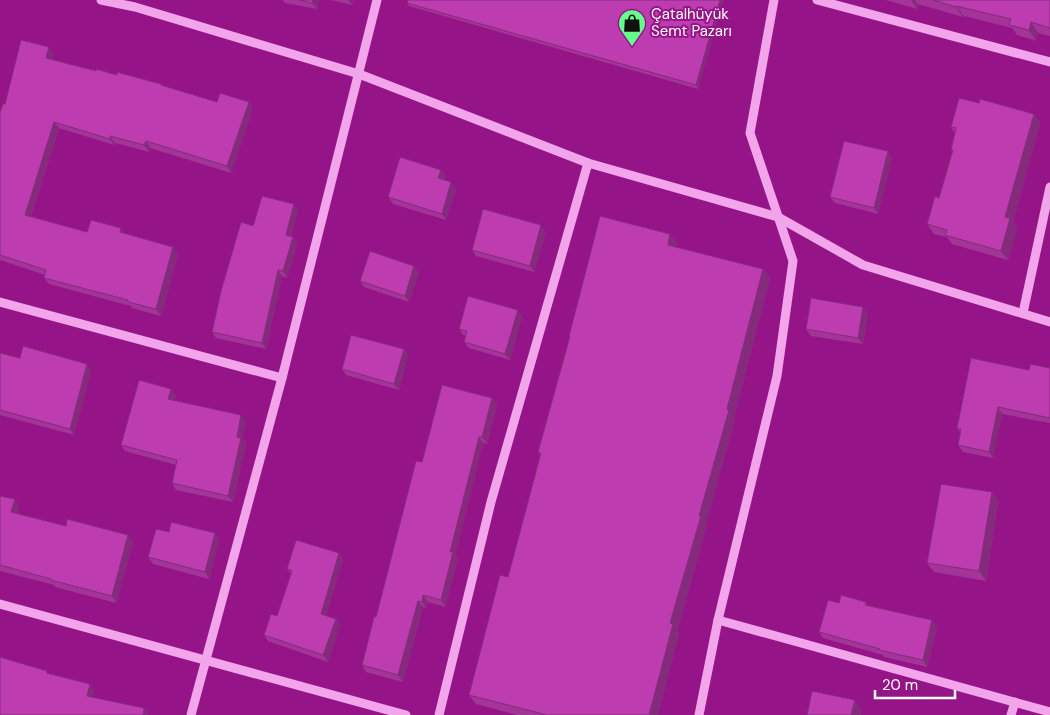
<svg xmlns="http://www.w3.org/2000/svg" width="1050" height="715" viewBox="0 0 1050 715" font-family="'DM Sans',sans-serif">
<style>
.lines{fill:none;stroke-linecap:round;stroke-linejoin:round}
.minor{stroke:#f2a5eb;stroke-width:9}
.wall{fill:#a33498}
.shaded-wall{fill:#842b7c}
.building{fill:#bd3db1;stroke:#842b7c}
.labels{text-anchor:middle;stroke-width:4;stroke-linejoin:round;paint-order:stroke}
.poi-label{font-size:15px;fill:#fff;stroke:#951588;text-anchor:start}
</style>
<rect width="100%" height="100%" fill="#951588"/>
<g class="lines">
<!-- minor -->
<g class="minor">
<path d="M101 0 135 7 359 74 588 163 778 217 863 265 1050 322"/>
<path d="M817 0 1050 62"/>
<path d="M0 302 282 378"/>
<path d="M1023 313 1050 187"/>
<path d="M0 604 406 715"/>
<path d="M718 620 1050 712"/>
<path d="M191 715 282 378 377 0"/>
<path d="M439 715 491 502 588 163"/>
<path d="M699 715 718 620 777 376 793 261 750 133 774 0"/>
<path d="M1011 715 1015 702"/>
</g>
</g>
<!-- wall -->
<g class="wall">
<path d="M283 0H319L317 9 285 3Z"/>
<path d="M331 0H353L352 5Z"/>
<path d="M723 0 698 89 409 6 407 3Z"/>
<path d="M886 0H1050V36L1038 33 1036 41 1017 35 1012 28 964 16 963 17 918 4 917 9Z"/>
<path d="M49 47 53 54 52 60 117 75 161 84 162 86 217 102H249L253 108 231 173 150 148 149 152 115 143 114 145 59 128 31 216 87 232 125 234 178 254 161 316 132 308 131 306 49 284 44 278 45 275 0 260V112Z"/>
<path d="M979 103 1034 114 1040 123 1013 222 1017 228 1008 260 952 244 947 237 934 234 927 224 939 198 952 152 951 150 955 133 951 127Z"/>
<path d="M888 151 892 158 878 214 835 203 830 197Z"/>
<path d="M441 170 446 176 444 180 456 189 446 220 393 204 388 197Z"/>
<path d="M298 210 291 237H293L297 243 287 278 282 276 266 349 216 338 212 332 253 226Z"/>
<path d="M546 232 534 272 476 256 472 250Z"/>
<path d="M670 234 677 243 676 247 763 269 770 278 734 417 735 419 706 523 707 525 677 631 679 633 658 715H517L476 704 469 695 508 577 540 455 538 452 570 337 569 336Z"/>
<path d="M419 272 409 302 364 287 360 281Z"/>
<path d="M868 313 863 344 811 336 806 329Z"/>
<path d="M522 316 510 360 469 348 464 342 466 336 463 335 459 329Z"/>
<path d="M404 349 408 355 399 390 346 375 342 369Z"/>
<path d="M0 353 20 358 91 371 74 435 0 415Z"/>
<path d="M1050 368V423L1002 414 993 458 963 452 958 445 961 433 957 428 1029 370Z"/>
<path d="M176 396 174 401 246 421 242 439 246 444 233 502 176 490 172 483 176 465 125 451 121 445Z"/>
<path d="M497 404 487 444 483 443 455 555 458 559 445 607 428 602 426 608 423 607 403 682 366 672 362 665 422 462Z"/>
<path d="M992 492 998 501 986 581 934 572 927 563Z"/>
<path d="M0 496 19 506 17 514 66 526 128 535 133 542 116 603 55 587 54 585 0 571Z"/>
<path d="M169 532 219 540 209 579 153 564 148 557Z"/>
<path d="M339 553 343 559 326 616 336 619 340 625 328 662 268 641 264 635 277 616 291 574 287 569Z"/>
<path d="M866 602 868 606 937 627 927 667 884 657 883 655 823 638 819 632 839 603Z"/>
</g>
<!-- shaded-wall -->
<g class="shaded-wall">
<path d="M313 0H319L317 9 312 3Z"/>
<path d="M348 0H353L352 5Z"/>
<path d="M720 0H723L698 89 696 85Z"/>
<path d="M911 0H915L918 4 917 9Z"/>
<path d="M956 6 964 16 963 17 956 7Z"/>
<path d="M1031 22 1038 33 1036 41 1029 30Z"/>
<path d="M49 47 53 54 50 65 46 58Z"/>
<path d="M249 102 253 108 231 173 227 166Z"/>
<path d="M1034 114 1040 123 1013 222 1017 228 1008 260 1001 251 1005 217Z"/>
<path d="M54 122 59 128 29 221 25 215Z"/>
<path d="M110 136 115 143 114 145 110 139Z"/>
<path d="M146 141 150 148 149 152 144 145Z"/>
<path d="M888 151 892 158 878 214 874 208Z"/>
<path d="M441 170 446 176 443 185 438 178Z"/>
<path d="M451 182 456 189 446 220 442 214Z"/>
<path d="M294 204 298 210 290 241 286 235Z"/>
<path d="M541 225 546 232 534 272 530 266Z"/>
<path d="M121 228 125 234 120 232Z"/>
<path d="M670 234 677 243 674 254 668 245Z"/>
<path d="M293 237 297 243 287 278 283 271Z"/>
<path d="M173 247 178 254 161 316 156 309Z"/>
<path d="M414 266 419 272 409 302 405 296Z"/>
<path d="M763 269 770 278 734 417 735 419 706 523 707 525 677 631 679 633 658 715H649L670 623Z"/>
<path d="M278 270 282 276 266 349 262 343Z"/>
<path d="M863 307 868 313 863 344 858 338Z"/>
<path d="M518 310 522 316 510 360 505 354Z"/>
<path d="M404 349 408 355 399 390 394 384Z"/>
<path d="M87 364 91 371 74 435 70 429Z"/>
<path d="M171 389 176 396 173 406 168 399Z"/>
<path d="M492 398 497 404 487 444 482 437Z"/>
<path d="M998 407 1002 414 993 458 989 452Z"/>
<path d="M241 415 246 421 242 439 246 444 233 502 228 496 237 437Z"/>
<path d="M479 437 483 443 455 555 458 559 445 607 441 600 450 552Z"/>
<path d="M992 492 998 501 986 581 979 571Z"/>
<path d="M15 499 19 506 16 519 11 512Z"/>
<path d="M215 533 219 540 209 579 205 572Z"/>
<path d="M128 535 133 542 116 603 112 596Z"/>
<path d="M339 553 343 559 325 620 321 614Z"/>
<path d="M423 595 428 602 426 608 422 602Z"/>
<path d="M418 601 423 607 403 682 398 675Z"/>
<path d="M336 619 340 625 328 662 323 655Z"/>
<path d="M932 620 937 627 927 667 923 660Z"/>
<path d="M90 684 94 691 91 703 87 696Z"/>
<path d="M855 700 862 711 861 715H851Z"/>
<path d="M144 708 149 715H143Z"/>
</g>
<!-- building -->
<g class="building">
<path d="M299 0H313L312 3Z"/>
<path d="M408 0H720L696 85 407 3Z"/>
<path d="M933 0H1050V28L1031 22 1029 30 1009 25 1011 19 956 6V7Z"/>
<path d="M21 40 49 47 46 58 96 71V69L117 75V72L161 84V85L217 102 220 93 249 102 227 166 146 141 144 145 110 136V139L54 122 25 215 87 232 91 220 121 228 120 232 173 247 156 309 128 302V300L44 278 46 270 0 255V112L3 104H5Z"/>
<path d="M959 98 979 103 980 99 1034 114 1005 217 1010 218 1001 251 945 235 947 230 927 224 935 196 939 198 953 150H951L956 128 951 127Z"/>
<path d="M844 141 888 151 874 208 830 197Z"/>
<path d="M400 157 441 170 438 178 451 182 442 214 388 197Z"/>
<path d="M262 196 294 204 286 235 293 237 283 271 278 270 262 343 212 332 221 291 241 222 253 226Z"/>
<path d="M483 209 541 225 530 266 472 250Z"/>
<path d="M600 216 670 234 668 245 763 269 727 409 729 410 699 516H701L670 623 673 624 649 715H547L469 695 500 575 508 577 541 453 538 452 570 336H569Z"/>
<path d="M370 251 414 266 405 296 360 281Z"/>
<path d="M468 296 518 310 505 354 464 342 467 331 459 329Z"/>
<path d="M811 298 863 307 858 338 806 329Z"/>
<path d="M351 335 404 349 394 384 342 369Z"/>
<path d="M23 346 87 364 70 429 0 410V353L20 358Z"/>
<path d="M971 358 1029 370 1030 364 1050 368V418L998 407 989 452 958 445 961 429 957 428Z"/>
<path d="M139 380 171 389 168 399 241 415 237 437 241 438 228 496 172 483 177 460 121 445Z"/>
<path d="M442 385 492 398 482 437H479L450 552H453L441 600 423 595 422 602 418 601 398 675 362 665 374 617H376L416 461 422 462Z"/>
<path d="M941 484 992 492 979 571 927 563Z"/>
<path d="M0 496 15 499 11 512 66 526 67 519 128 535 112 596 51 580V579L0 565Z"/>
<path d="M171 522 215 533 205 572 148 557 156 529 169 532Z"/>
<path d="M296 540 339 553 321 614 336 619 323 655 264 635 271 614 277 616 292 571 287 569Z"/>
<path d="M841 595 866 602 865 605 932 620 923 660 879 650 880 649 819 632 828 600 839 603Z"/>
<path d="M0 657 47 671V673L90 684 87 696 144 708 143 715H0Z"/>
<path d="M812 691 855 700 851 715H807Z"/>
</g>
<!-- icons -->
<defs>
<g id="shop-pin" transform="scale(1.4375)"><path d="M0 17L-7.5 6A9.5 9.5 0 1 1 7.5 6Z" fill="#65ff8c" stroke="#951588"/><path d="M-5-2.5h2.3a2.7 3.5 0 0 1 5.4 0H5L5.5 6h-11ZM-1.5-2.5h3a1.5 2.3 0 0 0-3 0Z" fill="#111"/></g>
</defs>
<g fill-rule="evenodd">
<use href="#shop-pin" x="632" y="23"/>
</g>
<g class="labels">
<!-- poi labels -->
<g class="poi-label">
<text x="651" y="19">Çatalhüyük<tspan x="651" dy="17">Semt Pazarı</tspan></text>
</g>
</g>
<!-- scale -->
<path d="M875 690v8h80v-8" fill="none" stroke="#ffffff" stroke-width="2.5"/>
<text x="882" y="690" font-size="15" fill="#ffffff" stroke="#951588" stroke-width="4" paint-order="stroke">20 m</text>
</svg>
